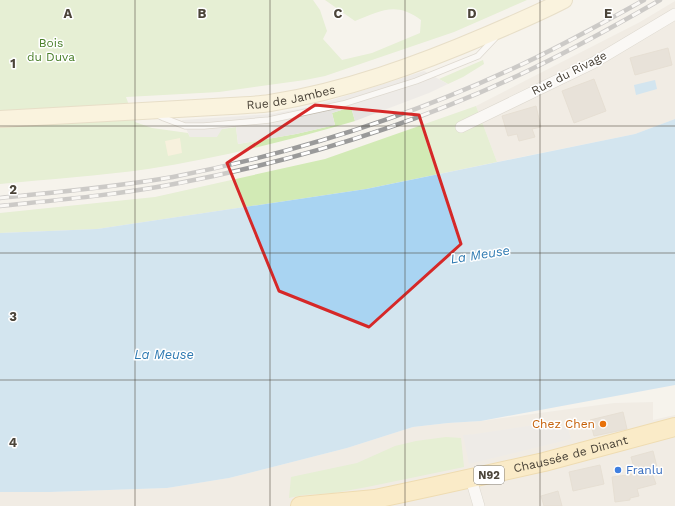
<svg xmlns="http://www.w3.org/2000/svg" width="675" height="506" viewBox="0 0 675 506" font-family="'Work Sans',sans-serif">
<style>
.residential{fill:#eae5da}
.green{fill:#d2eab5}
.sand{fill:#f9efc9}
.parking{fill:#e5e3e0}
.water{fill:#a9d4f2}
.building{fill:#d8cfc1;stroke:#d3c7b4}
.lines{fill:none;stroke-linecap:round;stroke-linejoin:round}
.service-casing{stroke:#c2bbae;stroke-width:7}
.minor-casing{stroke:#c2bbae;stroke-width:12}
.secondary-casing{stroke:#d6c79b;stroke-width:18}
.primary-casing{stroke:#e6c16a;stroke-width:20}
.service{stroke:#fff;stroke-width:5.5}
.minor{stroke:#fff;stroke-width:11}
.secondary{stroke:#fff3cd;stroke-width:16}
.primary{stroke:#ffe39c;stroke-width:18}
.rail-casing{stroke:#9a9a9a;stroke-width:4.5}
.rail{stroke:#fff;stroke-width:3;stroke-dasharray:9;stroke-linecap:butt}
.marked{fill:none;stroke:#d62828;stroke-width:3;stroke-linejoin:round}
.grid{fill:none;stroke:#4b4439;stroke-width:1;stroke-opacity:0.55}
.food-dot{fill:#e8710a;stroke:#fff;stroke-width:1.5}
.shop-dot{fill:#3f7fe0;stroke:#fff;stroke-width:1.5}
.labels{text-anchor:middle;stroke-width:3;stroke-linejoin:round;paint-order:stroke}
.shield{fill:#fff;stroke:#817c74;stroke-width:1}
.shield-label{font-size:11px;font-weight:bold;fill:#4b4439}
.park-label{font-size:12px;fill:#4a7f2a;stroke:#fff}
.street-label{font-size:12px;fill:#4b4439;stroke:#fff}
.food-label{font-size:12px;fill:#c56008;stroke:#fff;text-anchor:end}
.shop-label{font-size:12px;fill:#366cbe;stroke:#fff;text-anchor:start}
.water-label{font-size:13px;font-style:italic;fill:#2e7ab2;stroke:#fff}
.grid-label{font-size:13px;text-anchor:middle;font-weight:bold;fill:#4b4439;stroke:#fff;stroke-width:3;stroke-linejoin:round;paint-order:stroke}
</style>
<rect width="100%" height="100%" fill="#f6f3ec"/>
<!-- residential -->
<g class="residential">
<path d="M675 1V119L635 134 497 162 476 106 640 22Z"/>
<path d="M653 402V420L675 415V506H0V492H50L167 488 229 478 347 448 413 427 448 423 481 421 614 403Z"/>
</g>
<!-- green -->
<g class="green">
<path d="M0 0H313L320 10 327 31 323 39 342 60 372 53 420 33 421 20C396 1 380 11 355 21L325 0H527L454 32 325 76 305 80 219 92 126 97 135 122 152 128 188 133 190 137 222 129 236 127 238 144 296 134 335 125 332 113 351 107 355 121C287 141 218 158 148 169 99 176 49 179 0 184Z"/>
<path d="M483 60 484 64 463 77 448 84 439 79Z"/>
<path d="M476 106 497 162 366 189 97 229 0 233V213L155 197 325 159Z"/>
<path d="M446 437 461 438 464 467 367 487 334 493 303 495 289 498 291 477 357 463 395 446 416 441Z"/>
</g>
<!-- sand -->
<path class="sand" d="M180 138 182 153 168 156 165 141Z"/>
<!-- parking -->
<g class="parking">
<path d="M424 71 448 84 429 93 355 121 351 107 332 113 335 125 296 134 238 144 236 127 222 129 217 137H190L182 120 271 114 309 107 384 84Z"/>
<path d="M548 423 557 428 567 425 571 439 469 464 463 435 475 434Z"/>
</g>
<!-- water -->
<g class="water">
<path d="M655 80 657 89 636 95 634 85Z"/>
<path d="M675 119V385L481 421 448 423 413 427 347 448 229 478 167 488 50 492H0V233L97 229 366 189 635 134Z"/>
</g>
<!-- building -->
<g class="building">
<path d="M668 48 672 65 635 75 630 58Z"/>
<path d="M594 79 606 111 574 123 562 91Z"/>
<path d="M536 106 541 127 532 129 535 137 519 141 517 134 508 136 502 116Z"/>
<path d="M623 412 627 429 594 436 590 420Z"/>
<path d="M653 451 658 471 652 473 656 484 637 489 639 496 630 498V500L615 502 612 477 636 474 631 457Z"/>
<path d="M600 465 604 484 573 491 569 472Z"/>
<path d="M558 491 562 506H544L541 496Z"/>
</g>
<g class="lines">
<!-- service casing -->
<g class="service-casing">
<path id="service" d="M158 115 164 118 185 126H204L269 120 343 104 416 81 478 56 495 38"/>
</g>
<!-- minor casing -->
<g class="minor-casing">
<g id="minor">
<path d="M461 127 593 63 675 14"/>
<path d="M471 479 479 506"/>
</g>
</g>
<!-- secondary casing -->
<g class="secondary-casing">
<g id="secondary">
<path id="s1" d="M0 119 231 106C244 105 257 105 270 103 345 91 417 65 487 35 513 24 539 13 564 0"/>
</g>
</g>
<!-- primary casing -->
<g class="primary-casing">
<g id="primary">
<path id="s2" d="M300 506 375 499 431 487 544 462 675 427"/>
</g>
</g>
<!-- service -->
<use href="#service" class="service"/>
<!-- minor -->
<use href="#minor" class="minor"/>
<!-- secondary -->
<use href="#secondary" class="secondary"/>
<!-- primary -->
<use href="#primary" class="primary"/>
<!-- rail casing -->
<g class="rail-casing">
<g id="rail">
<path d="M0 198C58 192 116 187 173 177 290 154 406 118 514 68 558 48 601 24 644 0"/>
<path d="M0 206C58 200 116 195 174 184 291 162 409 126 517 76 566 53 613 27 660 0"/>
</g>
</g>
<!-- rail -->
<use href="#rail" class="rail"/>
</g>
<!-- marked area -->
<path d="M0 0H675V506H0ZM315 105 419 115 461 244 369 327 279 291 227 163Z" fill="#f6f3ec" fill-opacity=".55" fill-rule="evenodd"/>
<path class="marked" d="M315 105 419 115 461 244 369 327 279 291 227 163Z"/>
<!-- grid -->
<path class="grid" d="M135 0V506M270 0V506M405 0V506M540 0V506M0 126H675M0 253H675M0 380H675"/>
<!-- markers -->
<circle class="food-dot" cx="603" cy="424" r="4"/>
<circle class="shop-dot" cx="618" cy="470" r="4"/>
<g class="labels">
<!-- shield labels -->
<rect class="shield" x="474" y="466" width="30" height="18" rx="3"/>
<g class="shield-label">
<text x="489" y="479">N92</text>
</g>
<!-- park labels -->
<g class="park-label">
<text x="51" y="47">Bois<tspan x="51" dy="14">du Duva</tspan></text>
</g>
<!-- street labels -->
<g class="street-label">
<text transform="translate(569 73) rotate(-27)" y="4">Rue du Rivage</text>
<text dy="4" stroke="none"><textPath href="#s1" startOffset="292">Rue de Jambes</textPath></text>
<text dy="4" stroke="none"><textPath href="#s2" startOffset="276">Chaussée de Dinant</textPath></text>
</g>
<!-- food labels -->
<g class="food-label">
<text x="595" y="428">Chez Chen</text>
</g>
<!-- shop labels -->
<g class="shop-label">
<text x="626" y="474">Franlu</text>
</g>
<!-- water labels -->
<g class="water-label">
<text transform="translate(480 254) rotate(-9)" y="5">La Meuse</text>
<text x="164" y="359">La Meuse</text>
</g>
</g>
<g class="grid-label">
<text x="68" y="18">A</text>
<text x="202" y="18">B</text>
<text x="338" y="18">C</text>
<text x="472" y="18">D</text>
<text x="608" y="18">E</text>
<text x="13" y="68">1</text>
<text x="13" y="194">2</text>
<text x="13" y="321">3</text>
<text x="13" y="447">4</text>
</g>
</svg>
